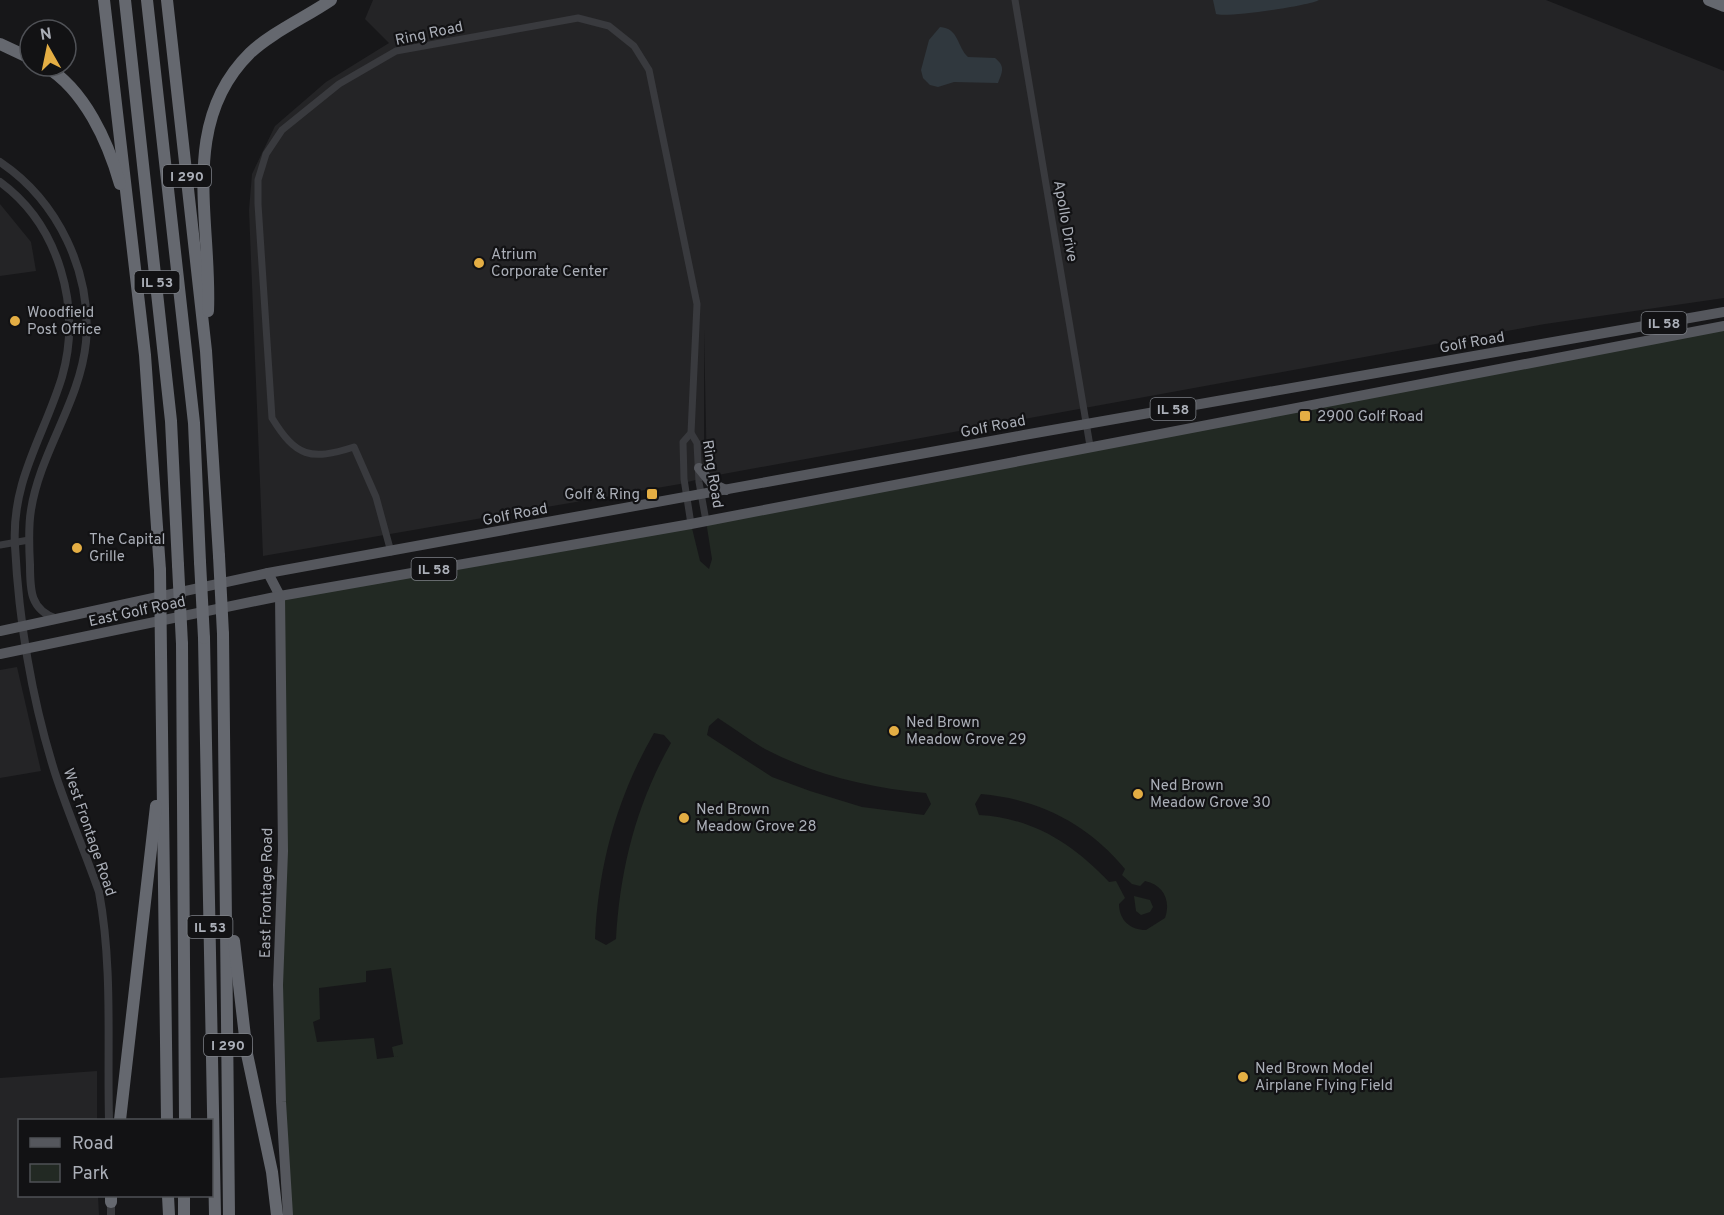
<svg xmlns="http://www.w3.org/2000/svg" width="1724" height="1215" viewBox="0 0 1724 1215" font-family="Overpass,sans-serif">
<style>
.built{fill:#242426;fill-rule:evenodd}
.green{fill:#222923;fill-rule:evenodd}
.water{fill:#30383e}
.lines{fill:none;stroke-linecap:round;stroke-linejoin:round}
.minor{stroke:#393a3e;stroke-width:7}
.tertiary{stroke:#393a3e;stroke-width:8}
.primary{stroke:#55575d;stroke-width:10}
.motorway{stroke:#65686f;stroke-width:12}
.motorway-bridge{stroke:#65686f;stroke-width:12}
.poi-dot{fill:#e4ae44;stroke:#121214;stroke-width:2}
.labels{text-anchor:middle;stroke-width:4.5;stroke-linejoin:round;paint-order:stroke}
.shield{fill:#121214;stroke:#7d8087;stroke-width:1.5}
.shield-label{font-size:14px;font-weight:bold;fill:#abafb8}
.street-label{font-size:15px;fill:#abafb8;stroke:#121214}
.poi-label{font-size:15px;fill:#abafb8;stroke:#121214;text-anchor:start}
</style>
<rect width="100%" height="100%" fill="#171719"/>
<!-- built -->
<g class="built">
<path d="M373 0H1546L1724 71V298L1545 324 707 477 680 484 263 556 249 210 252 174 275 126 326 82 389 43 365 19ZM704 330 707 475 704 468Z"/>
<path d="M0 204 31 242 36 271 0 276Z"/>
<path d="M17 667 41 771 0 778V670Z"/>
<path d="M97 1071V1120H20V1196H98L99 1215H0V1078Z"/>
</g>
<!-- green -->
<g class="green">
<path d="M1724 326V1215H289L281 1089 280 596 691 524 700 561 709 569 712 559 706 521ZM718 718C734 728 749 740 765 749 815 775 870 788 926 793L931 804 924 815 862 807 810 791 772 777 707 735 709 726ZM654 733 664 735 671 743C636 805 620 869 616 939L606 945 595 939C598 866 617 797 654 733ZM981 794C1039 799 1088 824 1125 869L1122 875 1132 884 1140 886 1145 881C1164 885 1171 901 1165 918L1146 930C1130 930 1119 920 1119 904L1125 898 1116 881 1109 882C1073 844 1033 818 979 815L975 804ZM391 968 403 1044 392 1047 394 1057 402 1056 377 1059 374 1038 317 1042 313 1022 320 1019 319 988 366 982V971Z"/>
<path d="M1134 896 1150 900 1153 907 1150 912 1141 915 1136 911Z"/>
</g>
<!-- water -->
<g class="water">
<path d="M1213 0H1319C1309 6 1225 18 1216 14Z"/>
<path d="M940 27C959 28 957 47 968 57L995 58C1005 66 1003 71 998 83L954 82 938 87 930 85 923 78 921 70 929 40Z"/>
</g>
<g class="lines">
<!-- minor -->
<g class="minor">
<path d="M1015 0 1090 446"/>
<path d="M691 433 683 442 684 479 691 524"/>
<path d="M0 545 29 540"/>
<path d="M391 552 376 497 354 447C310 461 296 457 272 418L258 204V180L266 154 282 130 339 84 396 51 578 18 609 26 634 46 649 70 697 304 691 433 697 443 699 482 706 521"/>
</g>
<!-- tertiary -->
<g class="tertiary">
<path d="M0 162C58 201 92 272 86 342 80 402 40 452 31 510 28 528 29 547 30 565 30 590 30 610 57 619"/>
<path d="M0 182C59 225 82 307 62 377 44 436 11 481 15 546 19 622 32 700 55 773 68 813 85 852 99 892 113 967 107 1045 109 1120"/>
<path d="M111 1199V1215"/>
</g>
<!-- primary -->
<g class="primary">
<path d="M699 468 711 483 726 490"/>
<path d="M268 573 280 596 283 851 278 985 281 1102 288 1215"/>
<path d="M0 631 268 573 1024 435 1724 312"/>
<path d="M0 654 280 596 691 524 1724 326"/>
</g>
<!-- motorway -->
<g class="motorway">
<path d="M104 0 145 355 160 570"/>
<path d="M125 0 171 421 178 565"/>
<path d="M147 0 194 423 200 562"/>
<path d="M167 0 206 351 219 556"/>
<path d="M1709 0 1724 6"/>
<path d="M0 44 30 58"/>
<path d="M45 66C85 90 108 142 120 184"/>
<path d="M208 311C212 222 178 124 250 53 271 33 306 17 331 0"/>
<path d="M223 634 229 1215"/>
<path d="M204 638 215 1215"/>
<path d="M182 644 185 1120"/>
<path d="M161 653 167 1120"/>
<path d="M234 941 247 1054 272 1172 277 1215"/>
<path d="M120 1120 156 806"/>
<path d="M168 1196 169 1215"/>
<path d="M111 1202V1196"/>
<path d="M184 1215V1196"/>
</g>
<!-- motorway-bridge -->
<g class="motorway-bridge">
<path d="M219 556 223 634"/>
<path d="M200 562 204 638"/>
<path d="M178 565 182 644"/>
<path d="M160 570 161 653"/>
</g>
</g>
<!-- markers -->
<g class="poi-dot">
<circle cx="479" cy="263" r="6"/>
<circle cx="15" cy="321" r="6"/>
<rect x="1299" y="410" width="12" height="12" rx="3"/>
<rect x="646" y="488" width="12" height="12" rx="3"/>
<circle cx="77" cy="548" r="6"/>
<circle cx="894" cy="731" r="6"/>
<circle cx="1138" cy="794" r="6"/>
<circle cx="684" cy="818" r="6"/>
<circle cx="1243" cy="1077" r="6"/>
</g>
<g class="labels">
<!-- shield labels -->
<g class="shield">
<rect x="163" y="165" width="48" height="22" rx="4.5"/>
<rect x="134.5" y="271" width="45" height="22" rx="4.5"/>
<rect x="1641.5" y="312" width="45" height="22" rx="4.5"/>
<rect x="1150.5" y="398" width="45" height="22" rx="4.5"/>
<rect x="411.5" y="558" width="45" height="22" rx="4.5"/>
<rect x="187.5" y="916" width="45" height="22" rx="4.5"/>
<rect x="204" y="1034" width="48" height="22" rx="4.5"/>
</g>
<g class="shield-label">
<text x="187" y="181">I 290</text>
<text x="157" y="287">IL 53</text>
<text x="1664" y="328">IL 58</text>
<text x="1173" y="414">IL 58</text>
<text x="434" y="574">IL 58</text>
<text x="210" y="932">IL 53</text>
<text x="228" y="1050">I 290</text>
</g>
<!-- street labels -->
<g class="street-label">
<text transform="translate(429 33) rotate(-12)" y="5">Ring Road</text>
<text transform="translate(1066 221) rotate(80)" y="5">Apollo Drive</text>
<text transform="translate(1472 342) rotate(-10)" y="5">Golf Road</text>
<text transform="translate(993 426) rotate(-11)" y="5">Golf Road</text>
<text transform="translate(713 474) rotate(81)" y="5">Ring Road</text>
<text transform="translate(515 514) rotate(-11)" y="5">Golf Road</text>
<text transform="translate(137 611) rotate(-12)" y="5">East Golf Road</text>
<text transform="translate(90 832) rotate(71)" y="5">West Frontage Road</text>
<text transform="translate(266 893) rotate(-89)" y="5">East Frontage Road</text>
</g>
<!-- poi labels -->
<g class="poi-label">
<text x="491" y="259">Atrium<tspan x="491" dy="17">Corporate Center</tspan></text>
<text x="27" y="317">Woodfield<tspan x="27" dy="17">Post Office</tspan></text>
<text x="1317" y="421">2900 Golf Road</text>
<text x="640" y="499" text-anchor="end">Golf &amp; Ring</text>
<text x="89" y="544">The Capital<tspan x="89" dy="17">Grille</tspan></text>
<text x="906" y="727">Ned Brown<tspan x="906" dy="17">Meadow Grove 29</tspan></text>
<text x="1150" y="790">Ned Brown<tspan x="1150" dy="17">Meadow Grove 30</tspan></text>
<text x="696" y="814">Ned Brown<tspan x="696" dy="17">Meadow Grove 28</tspan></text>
<text x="1255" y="1073">Ned Brown Model<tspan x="1255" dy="17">Airplane Flying Field</tspan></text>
</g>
</g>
<!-- legend -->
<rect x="18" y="1119" width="195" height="78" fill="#121214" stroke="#4f5156" stroke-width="1.5"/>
<rect x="30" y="1138" width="30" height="9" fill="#55575d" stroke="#4f5156" stroke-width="1.5"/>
<text x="72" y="1149" font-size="18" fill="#abafb8">Road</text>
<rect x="30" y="1164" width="30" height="18" fill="#222923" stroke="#4f5156" stroke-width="1.5"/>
<text x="72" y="1179" font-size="18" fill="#abafb8">Park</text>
<!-- north arrow -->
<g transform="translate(48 48) rotate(351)"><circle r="28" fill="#121214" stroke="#4f5156" stroke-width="1.5"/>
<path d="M0-4.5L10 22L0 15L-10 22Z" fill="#e4ae44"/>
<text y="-9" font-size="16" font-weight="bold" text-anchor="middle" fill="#abafb8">N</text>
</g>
</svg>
